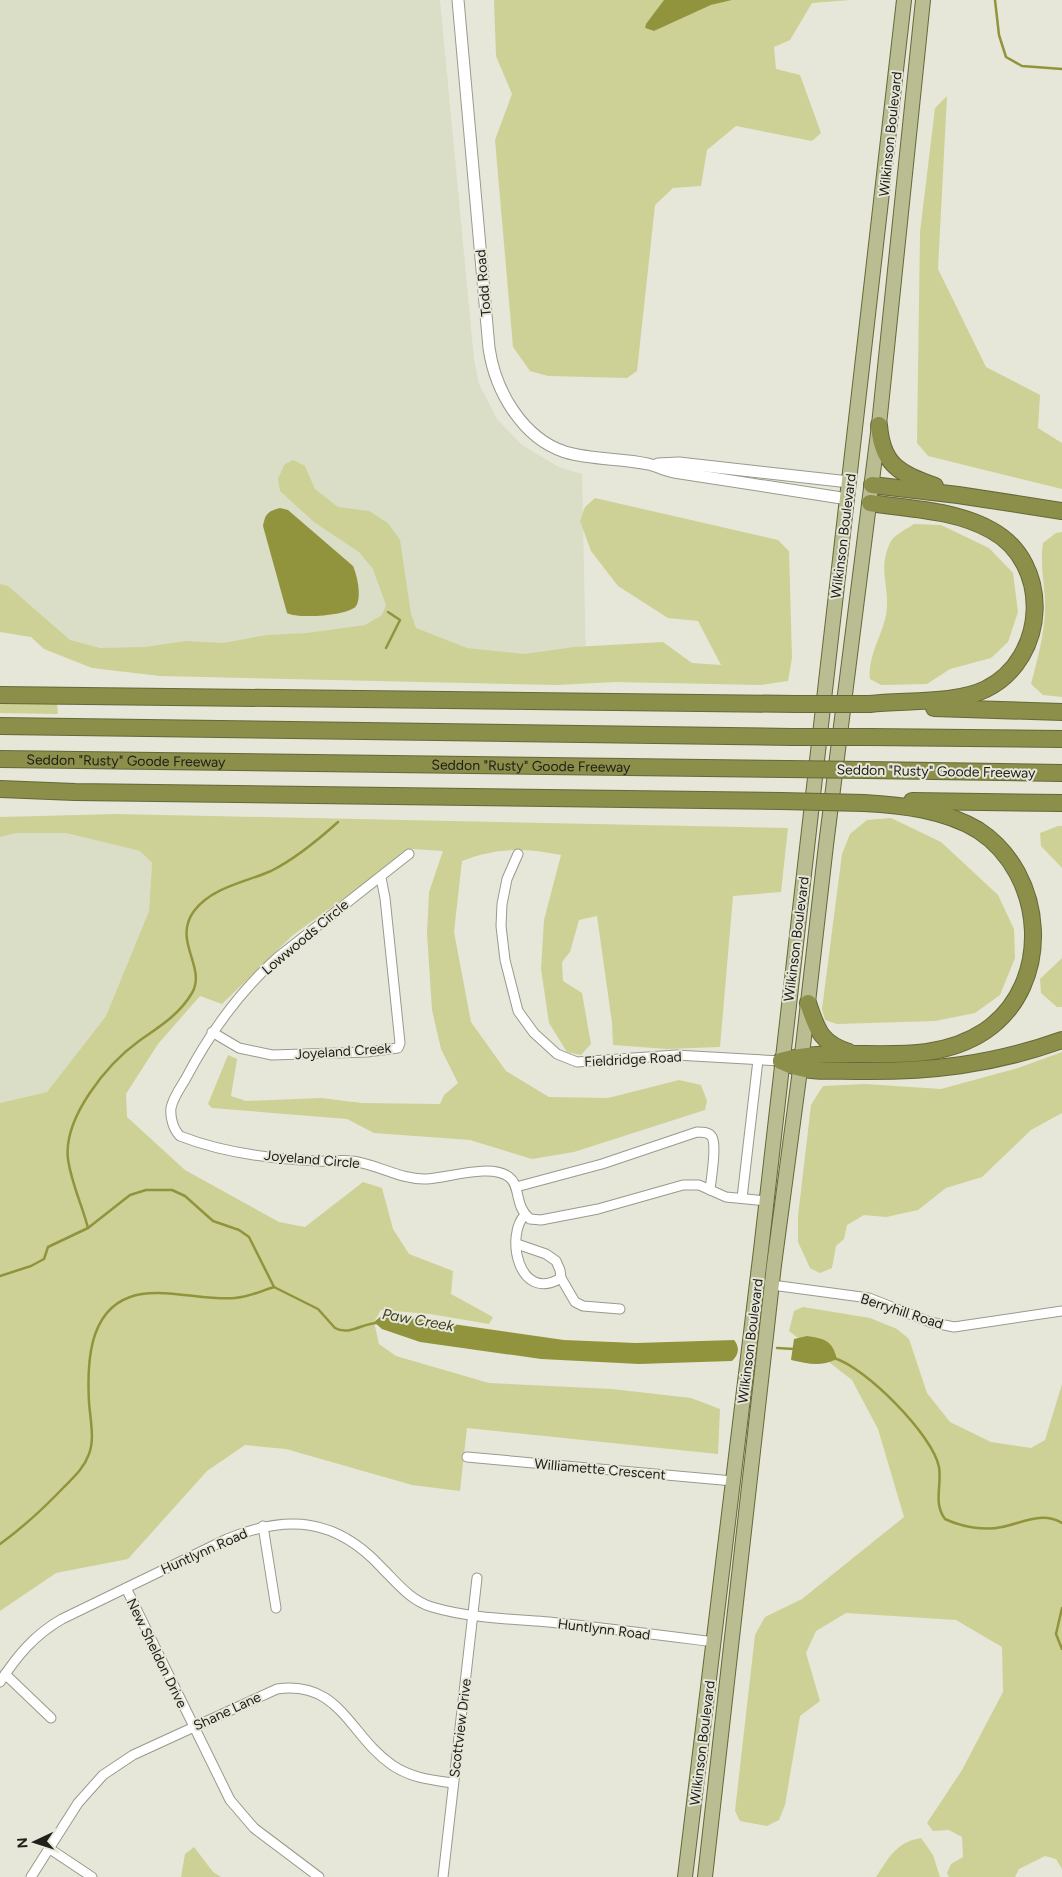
<svg xmlns="http://www.w3.org/2000/svg" width="1062" height="1877" viewBox="0 0 1062 1877" font-family="Figtree,sans-serif">
<style>
.built{fill:#dbdec7}
.green{fill:#cdd196}
.water{fill:#91943c}
.lines{fill:none;stroke-linecap:round;stroke-linejoin:round}
.stream{stroke:#91943c;stroke-width:2.5}
.minor-casing{stroke:#999a8c;stroke-width:11}
.tertiary-casing{stroke:#999a8c;stroke-width:13}
.primary-casing{stroke:#666839;stroke-width:16}
.motorway-casing{stroke:#666839;stroke-width:18}
.minor{stroke:#fff;stroke-width:9}
.tertiary{stroke:#fff;stroke-width:11}
.primary{stroke:#babc92;stroke-width:14}
.motorway{stroke:#8c8f4a;stroke-width:16}
.motorway-bridge-casing{stroke:#666839;stroke-width:18;stroke-linecap:butt}
.motorway-bridge{stroke:#8c8f4a;stroke-width:16}
.labels{text-anchor:middle;stroke-width:4;stroke-linejoin:round;paint-order:stroke}
.street-label{font-size:14px;fill:#20201a;stroke:#e6e7d8}
.water-label{font-size:15px;font-style:italic;fill:#3f411c;stroke:#e6e7d8}
</style>
<rect width="100%" height="100%" fill="#e6e7d8"/>
<!-- built -->
<g class="built">
<path d="M0 0H440L474 359 479 384 497 419 522 445 559 467 582 474 586 664 69 651 0 606Z"/>
<path d="M17 833H66L140 851 152 863 149 911 106 1016 47 1092 0 1103V837Z"/>
</g>
<!-- green -->
<g class="green">
<path d="M494 0H664L645 28 654 31 711 5 732 0H850L812 3 790 40 774 47 776 69 800 75 821 133 812 141 736 126 707 150 701 186 673 188 655 205 637 371 627 378 548 376 530 371 513 347 495 140 512 94 496 56Z"/>
<path d="M947 96 938 269 986 367 1040 395 1038 428 1062 443V489L928 456 917 443 920 232 935 108Z"/>
<path d="M293 460 305 466 315 489 338 507 369 511 388 523 400 540 411 614 416 628 467 648 524 654 574 647 663 642 692 663 721 665 698 621 668 618 618 586 591 551 580 521 585 507 595 498 778 540 789 551 792 658 788 681 761 685 615 682 557 685 160 676 92 668 44 649 31 637 0 632V584L8 586 70 640 100 648 145 647 186 641 223 643 267 635 307 633 365 625 382 615 386 605 373 569 359 552 314 522 280 491 278 479 284 465Z"/>
<path d="M914 524 941 525 989 548 1013 573 1018 612 1008 642 991 658 950 669 927 684 881 685 870 679C868 656 881 638 886 615 891 588 877 570 890 543 893 535 907 529 914 524Z"/>
<path d="M1062 532V697L1043 695 1031 684C1038 658 1046 628 1045 601 1044 580 1040 563 1043 543L1056 533Z"/>
<path d="M0 701 57 703 58 714 0 713Z"/>
<path d="M117 814 788 828 781 892 733 896 720 1047 667 1049 613 1045 612 1023 597 916 579 920 570 952 562 962 563 981 582 993 591 1044 581 1055 567 1052 549 1023 541 969 544 920 561 855C524 848 498 847 462 861L454 932 471 1022 506 1071 549 1097 608 1098 679 1080 701 1085 707 1101 705 1110 574 1152 532 1159 470 1140 374 1133 347 1119 212 1108 208 1104 228 1055 237 1059 231 1096 246 1101 321 1098 362 1103 440 1104 444 1095 458 1083 441 1049 432 1010 427 933 429 892 443 851 412 849 293 935 222 1004 200 996 158 1044 126 1094 127 1117 185 1170 279 1222 305 1227 363 1182 382 1188 393 1229 409 1254 453 1271 451 1294 493 1317 489 1324 430 1314 381 1310 374 1322 379 1344 396 1356 489 1383 612 1389 691 1398 720 1409 718 1454 467 1428 460 1491 412 1485 286 1449 245 1445 207 1471 128 1559 56 1573 0 1611V1103L47 1092 106 1016 149 911 152 863 140 851 66 833H17L0 837V817Z"/>
<path d="M891 818 941 842 998 895 1014 929 1015 958 1000 995 975 1013 935 1021 837 1024 825 1020 822 1009 842 854 850 834 867 820Z"/>
<path d="M1058 826H1062V868L1041 846 1040 833Z"/>
<path d="M1062 958V1007H1057L1041 993 1040 979Z"/>
<path d="M1062 1052V1113L1031 1130 982 1177 946 1188 918 1210 886 1217 864 1215 847 1225 844 1239 836 1246 832 1268 820 1273 810 1268 798 1242V1216L811 1105 823 1086 865 1084 941 1089 1018 1068Z"/>
<path d="M803 1307 870 1318 897 1329 909 1339 927 1393 950 1422 991 1442 1031 1448 1045 1440 1062 1384V1869L1056 1859 1045 1856 1019 1869 1015 1877H949L947 1873 951 1864 963 1857 962 1837 949 1830 933 1831 927 1823 962 1770 1003 1692 1002 1647 956 1620 846 1613 816 1631 806 1653 820 1701 800 1716 785 1805 779 1820 767 1826 740 1821 735 1811 755 1635 765 1617 802 1599 904 1517 878 1429 852 1380 789 1331 794 1311Z"/>
<path d="M921 1838 933 1855 940 1877H876C889 1858 896 1842 921 1838Z"/>
<path d="M194 1847 213 1872 221 1877H181L185 1854Z"/>
</g>
<!-- water -->
<g class="water">
<path d="M664 0H732L711 5 654 31 645 28 646 24Z"/>
<path d="M280 508 288 510 353 566C357 575 362 597 356 606 349 616 297 619 287 613L263 526C265 514 268 511 280 508Z"/>
<path d="M397 1316 564 1340 636 1343 734 1340C740 1347 739 1355 732 1361L639 1364 541 1359 420 1342 382 1329 374 1322 380 1317Z"/>
<path d="M807 1336C825 1339 832 1340 837 1359 820 1367 809 1364 791 1360L794 1339Z"/>
</g>
<g class="lines">
<!-- stream -->
<g class="stream">
<path d="M995 0 999 35 1006 57 1022 66 1062 69"/>
<path d="M386 648 400 620 388 612"/>
<path d="M88 1228C82 1205 71 1182 68 1159 63 1118 107 1064 139 1041 159 1027 179 1015 192 993 207 967 172 941 194 911 212 887 246 882 271 871 295 859 318 840 338 822"/>
<path d="M0 1276 31 1266 44 1259 48 1247 88 1228 130 1195 146 1190H172L185 1196 213 1221 239 1230 249 1237 274 1287 318 1309 335 1328C349 1336 363 1323 377 1323"/>
<path d="M777 1348 794 1349"/>
<path d="M834 1358C865 1367 933 1435 939 1467 942 1486 933 1503 945 1519 962 1527 984 1531 1002 1527 1022 1523 1042 1511 1062 1523"/>
<path d="M0 1544C25 1526 43 1509 64 1487 74 1477 84 1468 89 1454 95 1439 90 1418 89 1402 87 1365 88 1312 130 1297 158 1286 204 1301 235 1298 249 1297 261 1291 274 1287"/>
<path d="M1062 1608 1056 1634 1062 1649"/>
</g>
<!-- minor casing -->
<g class="minor-casing">
<g id="minor">
<path d="M409 854 278 957C239 992 209 1034 185 1080 180 1088 173 1098 171 1108 170 1117 173 1129 180 1136 223 1153 271 1159 318 1161 329 1162 341 1159 352 1161 377 1164 401 1180 426 1179 448 1178 491 1163 509 1177 521 1186 514 1206 530 1219L541 1220 598 1209 683 1185H699L726 1197 766 1201"/>
<path d="M518 854 507 879 502 904 501 926 505 960 518 1011 534 1033 557 1054 577 1062 676 1055 781 1061"/>
<path d="M212 1032 239 1048 272 1055 367 1052 398 1048 400 1043 385 898 381 878"/>
<path d="M516 1187 602 1164 697 1132C703 1132 709 1132 712 1137 717 1146 711 1179 710 1190"/>
<path d="M742 1198 758 1060"/>
<path d="M525 1215C505 1234 518 1304 561 1278"/>
<path d="M517 1244 546 1254 556 1261 560 1270 561 1278 575 1302 583 1306 620 1309"/>
<path d="M772 1285 869 1298 930 1322 954 1327 1062 1311"/>
<path d="M467 1457 733 1481"/>
<path d="M263 1526 276 1608"/>
<path d="M126 1588 230 1800 254 1828 319 1877"/>
<path d="M5 1674 51 1718"/>
<path d="M0 1682C17 1656 34 1635 62 1619L227 1539C288 1514 336 1518 382 1568 397 1583 411 1601 432 1607 469 1618 510 1619 549 1622 604 1628 659 1635 715 1642"/>
<path d="M50 1849 92 1877"/>
<path d="M31 1877 78 1803 103 1775 133 1755 277 1689C340 1680 349 1735 392 1765 411 1778 431 1780 453 1783"/>
<path d="M443 1877 477 1578"/>
</g>
</g>
<!-- tertiary casing -->
<g class="tertiary-casing">
<g id="tertiary">
<path d="M458 0 489 348C495 390 522 438 565 452 592 460 621 458 648 464 657 466 665 470 674 472L848 499"/>
<path d="M658 464 679 463 849 482"/>
</g>
</g>
<!-- primary casing -->
<g class="primary-casing">
<g id="primary">
<path d="M685 1877 761 1250 904 0"/>
<path d="M705 1877 774 1265 802 1055 826 845 879 425 923 0"/>
</g>
</g>
<!-- motorway casing -->
<g class="motorway-casing">
<g id="motorway">
<path d="M879 425C882 465 899 473 935 486"/>
<path d="M872 485 958 495 1062 511"/>
<path d="M870 503C910 509 955 510 991 530 1052 563 1048 658 986 689 956 704 904 700 870 704"/>
<path d="M0 695 796 704"/>
<path d="M934 708 1062 712"/>
<path d="M0 726 792 737"/>
<path d="M869 737 1062 739"/>
<path id="s1" d="M0 759 787 769"/>
<path d="M866 770 1062 773"/>
<path d="M0 789 75 792 781 801"/>
<path d="M912 801 1062 803"/>
<path d="M808 1003C817 1029 820 1043 849 1052"/>
<path d="M781 1061C848 1042 923 1072 985 1031 1054 984 1046 874 978 830 945 810 902 805 864 803"/>
<path d="M781 1061C808 1074 827 1070 856 1071 929 1072 992 1065 1062 1040"/>
</g>
</g>
<!-- minor -->
<use href="#minor" class="minor"/>
<!-- tertiary -->
<use href="#tertiary" class="tertiary"/>
<!-- primary -->
<use href="#primary" class="primary"/>
<!-- motorway -->
<use href="#motorway" class="motorway"/>
<!-- motorway-bridge casing -->
<g class="motorway-bridge-casing">
<g id="motorway-bridge">
<path d="M796 704H870"/>
<path d="M792 737H869"/>
<path d="M787 769 866 770"/>
<path d="M781 801 864 803"/>
</g>
</g>
<!-- motorway-bridge -->
<use href="#motorway-bridge" class="motorway-bridge"/>
</g>
<g class="labels">
<!-- street labels -->
<g class="street-label">
<text transform="translate(890 134) rotate(-84)" y="5">Wilkinson Boulevard</text>
<text transform="translate(483 283) rotate(-95)" y="5">Todd Road</text>
<text transform="translate(843 536) rotate(-83)" y="5">Wilkinson Boulevard</text>
<text dy="5" stroke="none"><textPath href="#s1" startOffset="126">Seddon "Rusty" Goode Freeway</textPath></text>
<text dy="5" stroke="none"><textPath href="#s1" startOffset="531">Seddon "Rusty" Goode Freeway</textPath></text>
<text transform="translate(936 771) rotate(1)" y="5">Seddon "Rusty" Goode Freeway</text>
<text transform="translate(305 937) rotate(-40)" y="5">Lowwoods Circle</text>
<text transform="translate(796 939) rotate(-83)" y="5">Wilkinson Boulevard</text>
<text transform="translate(343 1051) rotate(-4)" y="5">Joyeland Creek</text>
<text transform="translate(633 1059) rotate(-3)" y="5">Fieldridge Road</text>
<text transform="translate(312 1159) rotate(5)" y="5">Joyeland Circle</text>
<text transform="translate(902 1311) rotate(18)" y="5">Berryhill Road</text>
<text transform="translate(750 1341) rotate(-83)" y="5">Wilkinson Boulevard</text>
<text transform="translate(600 1469) rotate(5)" y="5">Williamette Crescent</text>
<text transform="translate(204 1551) rotate(-24)" y="5">Huntlynn Road</text>
<text transform="translate(604 1629) rotate(7)" y="5">Huntlynn Road</text>
<text transform="translate(157 1653) rotate(64)" y="5">New Sheldon Drive</text>
<text transform="translate(227 1711) rotate(-25)" y="5">Shane Lane</text>
<text transform="translate(460 1728) rotate(-83)" y="5">Scottview Drive</text>
<text transform="translate(702 1743) rotate(-83)" y="5">Wilkinson Boulevard</text>
</g>
<!-- water labels -->
<g class="water-label">
<text transform="translate(418 1320) rotate(10)" y="5">Paw Creek</text>
</g>
</g>
<!-- north arrow -->
<g transform="translate(35 1842) rotate(266)" stroke="#e6e7d8" stroke-width="4" paint-order="stroke">
<path d="M0-4L9 19L0 12L-9 19Z" fill="#20201a"/>
<text y="-8" font-size="14" font-weight="bold" text-anchor="middle" fill="#20201a">N</text>
</g>
</svg>
